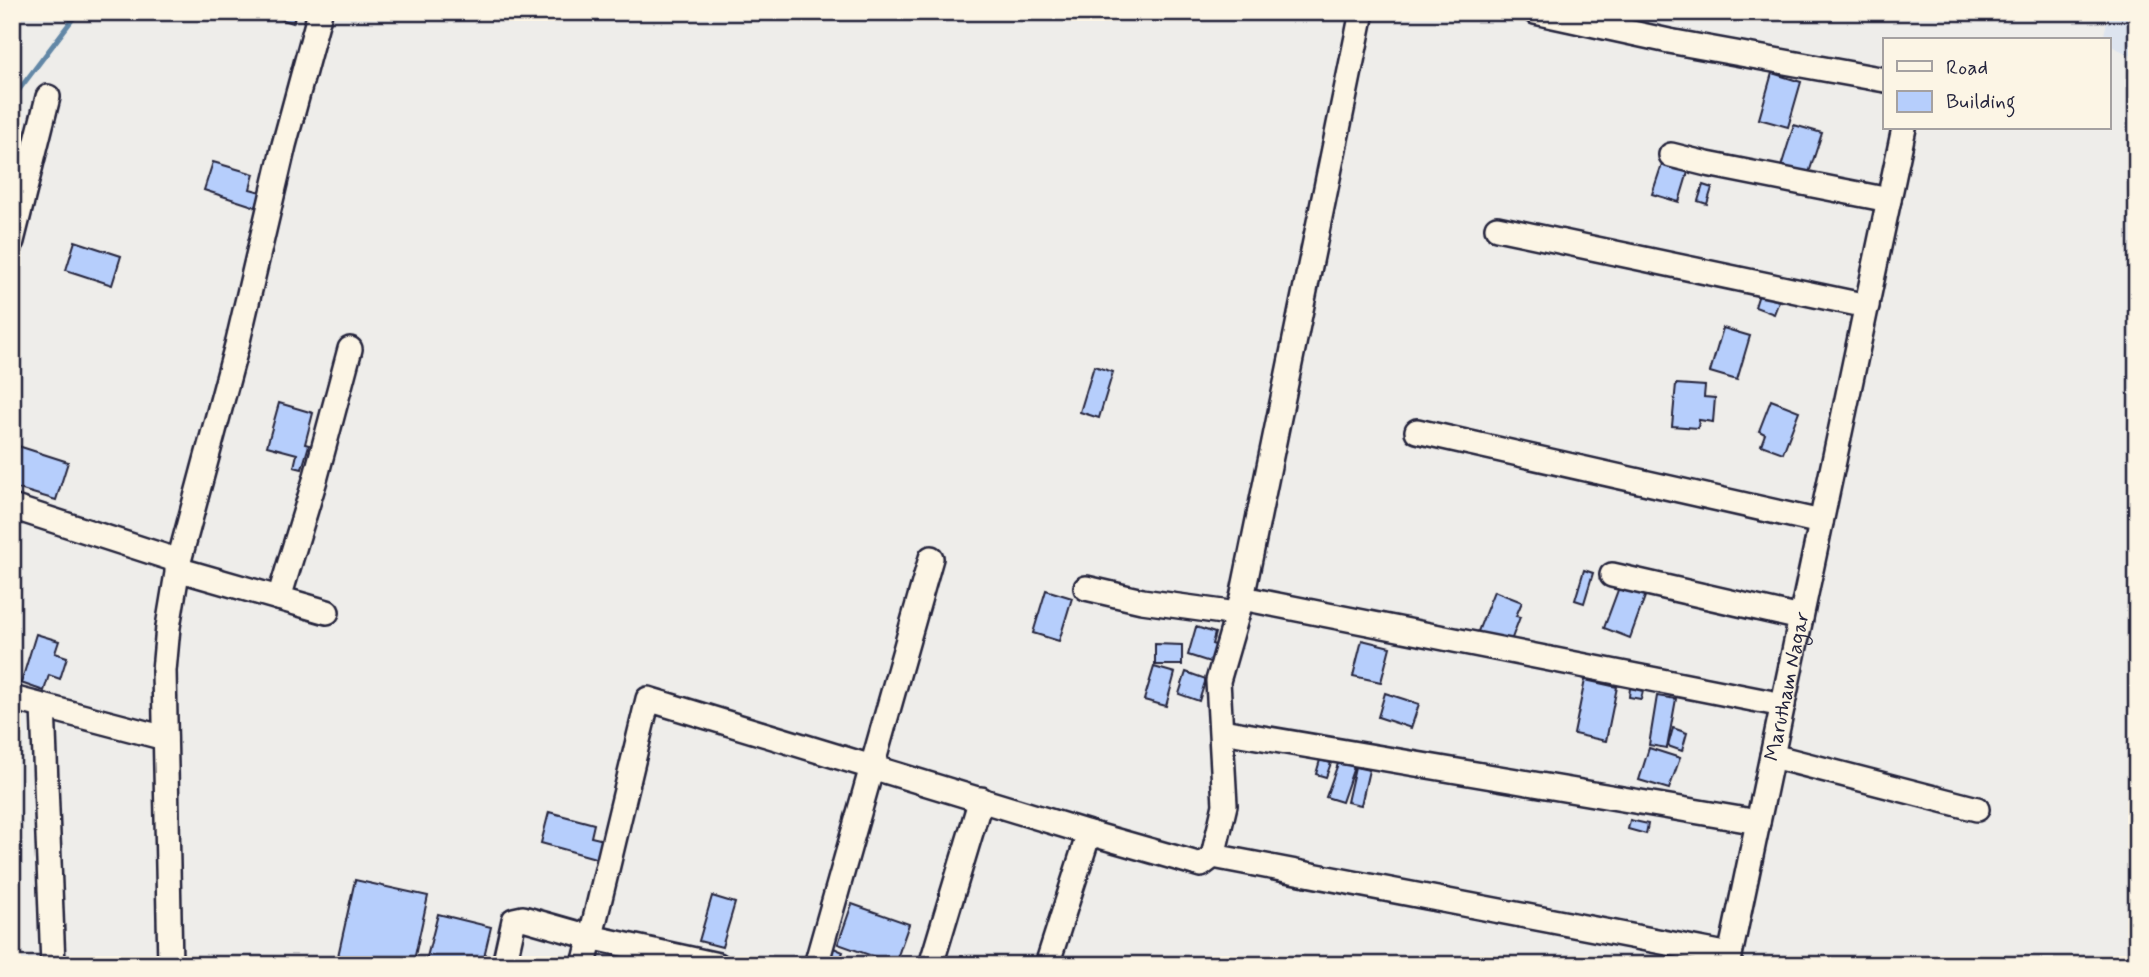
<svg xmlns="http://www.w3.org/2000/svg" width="2149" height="977" viewBox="0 0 2149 977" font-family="Mynerve,sans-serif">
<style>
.built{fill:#dde4ef}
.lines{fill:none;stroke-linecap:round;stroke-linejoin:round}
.stream{stroke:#6287a6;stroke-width:5}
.building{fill:#b6cefc;stroke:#22223b;stroke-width:2}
.minor-casing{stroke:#22223b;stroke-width:28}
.minor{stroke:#fcf5e5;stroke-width:23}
.labels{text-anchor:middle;stroke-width:6;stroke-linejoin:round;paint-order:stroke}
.street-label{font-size:21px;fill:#22223b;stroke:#fcf5e5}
</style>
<rect width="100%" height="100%" fill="#eeedea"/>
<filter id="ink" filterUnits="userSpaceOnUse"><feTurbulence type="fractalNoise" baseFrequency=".0143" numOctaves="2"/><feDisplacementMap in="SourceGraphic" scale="14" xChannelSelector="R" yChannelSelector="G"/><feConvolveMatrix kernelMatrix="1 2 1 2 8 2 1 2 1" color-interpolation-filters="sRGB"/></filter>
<g filter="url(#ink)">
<!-- built -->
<path class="built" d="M2109 12H2137V58L2109 45V40H2103Z"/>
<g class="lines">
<!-- stream -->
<path class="stream" d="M12 99 78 12"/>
</g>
<!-- building -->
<g class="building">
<path d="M258 12H296L293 23Z"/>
<path d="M1772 73 1801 82 1788 127 1759 119Z"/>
<path d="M1794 125 1822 133 1807 179 1780 170Z"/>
<path d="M213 162 254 174 250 189 261 192 256 207 204 190Z"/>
<path d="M1662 164 1688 172 1679 202 1652 194Z"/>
<path d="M1703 185 1712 188 1707 204 1698 201Z"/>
<path d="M75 241 121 256 112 285 66 270Z"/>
<path d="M1759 294 1779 301 1774 314 1755 307Z"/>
<path d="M1723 328 1750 336 1737 380 1710 372Z"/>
<path d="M1094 366 1113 372 1099 418 1080 412Z"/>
<path d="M1676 384 1705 386 1704 397 1715 398 1713 422 1699 420 1698 428 1672 426Z"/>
<path d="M1771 400 1799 411 1783 453 1761 445 1765 434 1759 431Z"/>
<path d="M279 403 313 413 305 444 309 445 302 469 294 467 297 454 267 446Z"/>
<path d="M12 444 68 462 56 500 12 487Z"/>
<path d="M1584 570 1593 573 1584 603 1575 600Z"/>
<path d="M1621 582 1647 591 1630 638 1604 628Z"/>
<path d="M1046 590 1072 598 1059 641 1033 633Z"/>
<path d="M1494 591 1522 602 1516 616 1520 617 1509 646 1477 634Z"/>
<path d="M1196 627 1215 633 1212 644 1218 646 1213 663 1188 655Z"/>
<path d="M36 634 59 641 55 653 67 657 60 679 49 675 44 691 21 683Z"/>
<path d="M1362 640 1390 647 1381 682 1353 676Z"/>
<path d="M1155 644 1182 645V665H1155Z"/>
<path d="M1154 667 1175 673 1166 706 1144 700Z"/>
<path d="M1186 672 1206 679 1199 701 1179 694Z"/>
<path d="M1585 680 1617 687 1606 741 1574 734Z"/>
<path d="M1630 688 1643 691 1641 699 1629 697Z"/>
<path d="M1385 693 1419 704 1411 728 1378 717Z"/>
<path d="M1657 696 1676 699 1667 748 1649 745Z"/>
<path d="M1673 728 1687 733 1682 751 1668 746Z"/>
<path d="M1649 748 1680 758 1669 789 1639 780Z"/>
<path d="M1320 760 1331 763 1326 777 1316 774Z"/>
<path d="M1339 761 1354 767 1342 802 1326 797Z"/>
<path d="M1355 767 1369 770 1361 805 1347 802Z"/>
<path d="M549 812 594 824 591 837 604 840 599 859 541 843Z"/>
<path d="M1630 820 1648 824 1646 834 1628 829Z"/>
<path d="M355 880 428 896 413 965H336Z"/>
<path d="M712 896 735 903 722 947 699 941Z"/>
<path d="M852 904 909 924 895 964 838 944Z"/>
<path d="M438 914 491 927 482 965H425Z"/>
<path d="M827 945 843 952 838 965H819Z"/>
</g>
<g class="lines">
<!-- minor casing -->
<g class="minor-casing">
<g id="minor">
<path d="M1535 12 1669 41 1885 80"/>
<path d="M1671 155 1707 164 1889 200"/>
<path d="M1497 228 1867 306"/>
<path d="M12 241 48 97"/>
<path d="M1417 431 1821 522"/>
<path d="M12 507 179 561"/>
<path d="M177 569 327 612"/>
<path d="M1612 575 1801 618"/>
<path d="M1086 588 1142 601 1237 614"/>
<path d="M279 598 315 480 350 349"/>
<path d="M1242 598 1362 12"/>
<path d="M12 698 165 738"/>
<path d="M43 706 53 965"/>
<path d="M1222 731 1758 822"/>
<path d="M1772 756 1977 809"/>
<path d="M1213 856 1730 955"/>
<path d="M170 965 164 671 168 627 179 561 237 345 284 145 320 12"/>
<path d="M504 965 514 920 523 918 590 937 718 965"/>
<path d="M584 965 648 699 1089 833"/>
<path d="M816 965 931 558"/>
<path d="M931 965 981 799"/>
<path d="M1047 965 1089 833 1201 865 1213 856 1225 805 1218 681 1242 598 1783 705"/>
<path id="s1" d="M1728 965 1904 128"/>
</g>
</g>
<!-- minor -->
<use href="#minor" class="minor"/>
</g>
</g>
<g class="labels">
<!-- street labels -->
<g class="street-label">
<text dy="7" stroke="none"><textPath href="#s1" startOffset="285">Marutham Nagar</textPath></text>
</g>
</g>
<!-- margin -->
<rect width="2149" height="977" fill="none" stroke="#fcf5e5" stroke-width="42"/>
<rect x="21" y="21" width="2107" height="935" fill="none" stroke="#22223b" stroke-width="2.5" filter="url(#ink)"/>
<!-- legend -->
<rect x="1883" y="38" width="228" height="91" fill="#fcf5e5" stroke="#a5a1a1" stroke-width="2"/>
<rect x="1897" y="61" width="35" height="10" fill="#fcf5e5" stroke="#a5a1a1" stroke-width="2"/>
<text x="1946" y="74" font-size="21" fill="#22223b">Road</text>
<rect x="1897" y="91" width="35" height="21" fill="#b6cefc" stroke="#a5a1a1" stroke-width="2"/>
<text x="1946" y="108" font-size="21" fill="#22223b">Building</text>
</svg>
